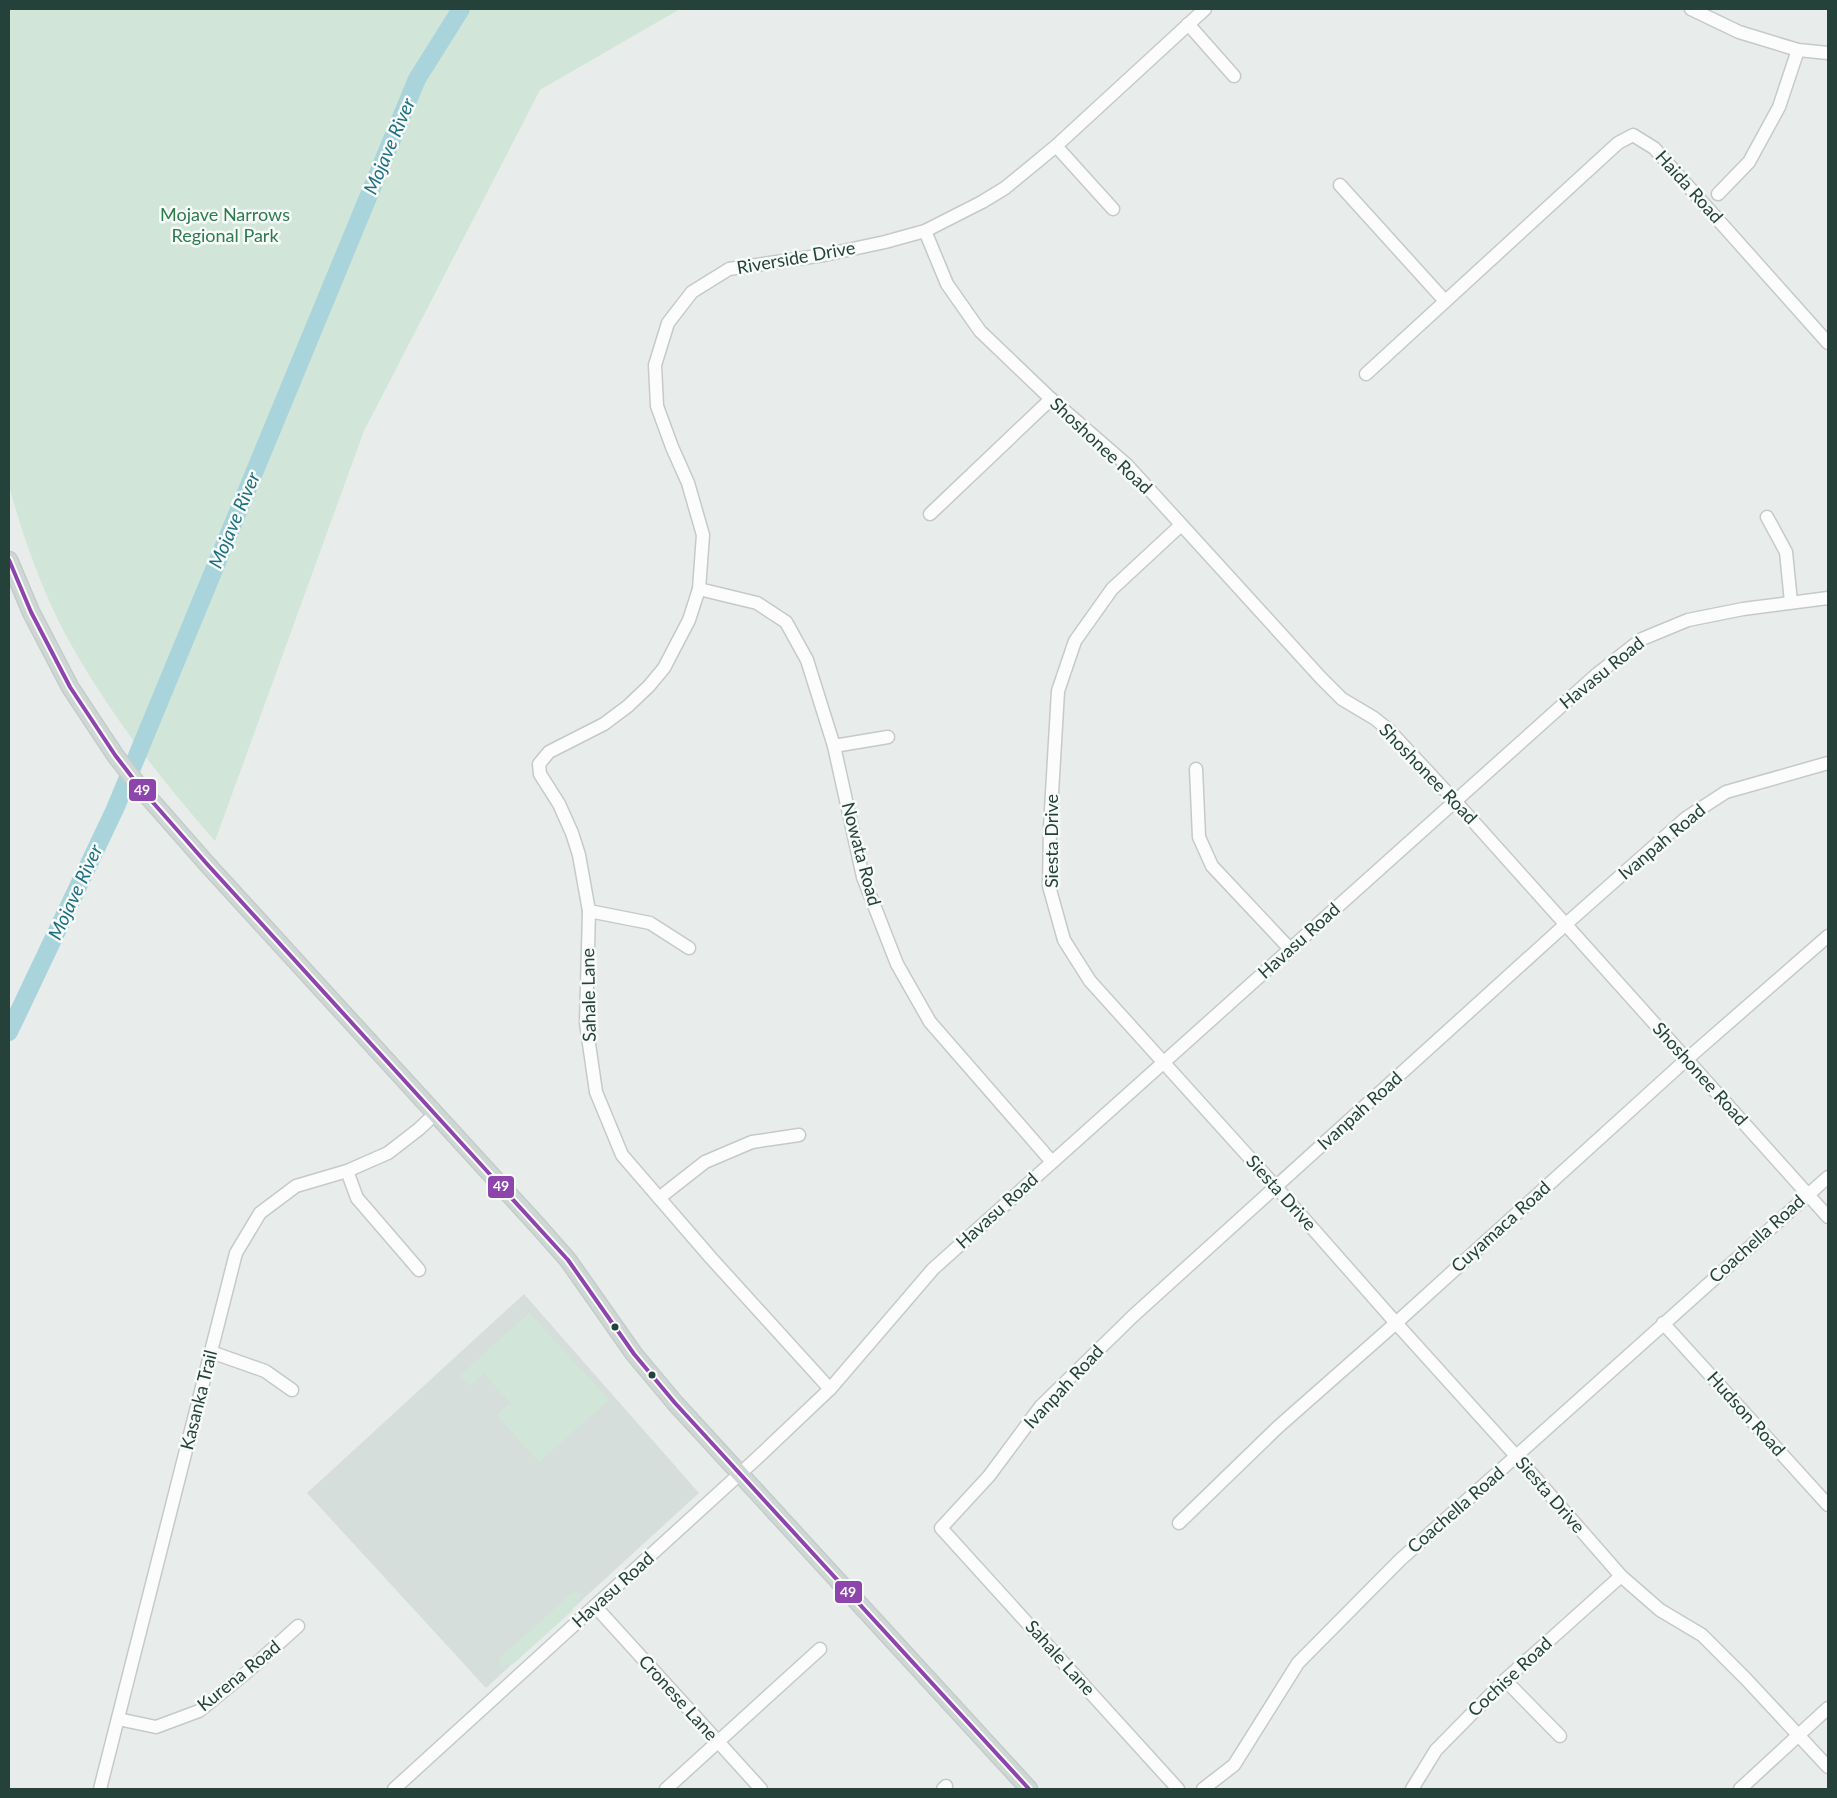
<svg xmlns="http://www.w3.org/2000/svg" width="1837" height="1798" viewBox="0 0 1837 1798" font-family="Lato,sans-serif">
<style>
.built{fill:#d6dedb}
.green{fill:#d1e6d8}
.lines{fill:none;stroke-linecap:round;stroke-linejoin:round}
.river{stroke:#a9d4db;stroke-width:18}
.minor-casing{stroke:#c5cac8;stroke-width:15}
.major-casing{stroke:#c3ccc9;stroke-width:19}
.minor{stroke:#fcfcfc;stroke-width:12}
.major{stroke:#cfd7d5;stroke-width:16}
.bus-1-casing{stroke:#f7fbf9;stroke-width:8}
.bus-1{stroke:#8e44ad;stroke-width:4}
.bus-dot{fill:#24423a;stroke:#f7fbf9;stroke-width:2}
.labels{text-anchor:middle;stroke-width:5;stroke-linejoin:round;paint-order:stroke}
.street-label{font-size:18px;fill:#24423a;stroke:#f7fbf9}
.park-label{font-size:18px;fill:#2d7a4b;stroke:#f7fbf9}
.water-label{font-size:19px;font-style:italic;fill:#1c6f80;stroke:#f7fbf9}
.line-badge{stroke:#f7fbf9;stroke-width:2}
.badge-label{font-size:14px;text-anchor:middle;font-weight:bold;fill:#fff}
</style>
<rect width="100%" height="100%" fill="#e8edeb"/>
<!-- built -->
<path class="built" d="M524 1294 699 1493 486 1688 307 1493Z"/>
<!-- green -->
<g class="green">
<path d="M9 9H680L540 90 364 431 215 841C164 783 116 722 77 655 46 603 25 544 9 486Z"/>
<path d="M529 1313 609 1400 539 1462 497 1415 511 1403 484 1373 470 1386 460 1376Z"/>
<path d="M577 1592 581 1595 572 1611 513 1664 505 1665 502 1668 499 1663 501 1657 570 1595Z"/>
</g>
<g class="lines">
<!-- river -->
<path class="river" d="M9 1032 115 809 417 79 461 9"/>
<!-- minor casing -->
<g class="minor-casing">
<g id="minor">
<path d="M1691 9 1739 32 1798 50 1828 53"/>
<path d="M1188 24 1234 76"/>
<path d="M1056 146 1113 209"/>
<path d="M1340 185 1445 301"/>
<path d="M1718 194 1749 162 1779 107 1798 50"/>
<path d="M925 231 947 284 980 331 1051 399 1127 465 1321 678 1342 699 1374 718 1389 730 1455 801 1828 1217"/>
<path d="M1366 374 1618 143 1633 135 1654 148 1828 343"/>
<path d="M930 514 1051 399"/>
<path d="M1767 517 1786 552 1791 602"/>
<path d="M1181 525 1112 589 1075 641 1058 691 1050 827 1049 886 1064 940 1090 981 1276 1187 1396 1323 1517 1457 1621 1576 1660 1610 1702 1635 1746 1679 1828 1767"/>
<path d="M699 589 757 603 786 622 807 660 834 746 863 877 897 964 930 1022 1052 1162"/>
<path d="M834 746 888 737"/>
<path d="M1196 769 1199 837 1212 866 1290 949"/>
<path d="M589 911 650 923 689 948"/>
<path d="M347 1171 357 1198 419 1270"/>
<path d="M659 1198 705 1162 752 1142 799 1135"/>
<path d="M1663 1323 1828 1505"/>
<path d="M211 1352 265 1371 292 1390"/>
<path d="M830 1389 711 1258 622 1155 596 1092 586 1023 589 911 579 855 572 833 559 804 540 774 539 764 549 752 604 724 628 706 649 686 664 668 689 620 699 589 703 535 688 483 672 447 657 406 655 365 668 323 692 292 729 269 824 255 885 242 925 231 982 202 1005 188 1056 146 1205 9"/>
<path d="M1179 1523 1278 1427 1396 1323 1687 1059 1828 936"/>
<path d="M595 1606 761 1789"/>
<path d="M1505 1680 1560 1736"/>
<path d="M118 1719 156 1727 199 1711 247 1672 298 1626"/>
<path d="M100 1789 236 1253 260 1213 296 1186 347 1171 388 1153 419 1129 435 1114"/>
<path d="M394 1789 755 1460 830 1389 933 1269 1596 675 1642 639 1688 620 1743 609 1828 598"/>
<path d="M666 1789 820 1649"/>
<path d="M943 1789 946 1786"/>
<path d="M1178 1789 941 1528 989 1476 1041 1406 1133 1316 1566 924 1686 818 1726 792 1828 763"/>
<path d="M1203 1789 1234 1765 1298 1663 1400 1560 1828 1177"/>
<path d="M1412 1789 1436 1750 1505 1680 1621 1576"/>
<path d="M1740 1789 1828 1708"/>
</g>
</g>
<!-- major casing -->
<g class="major-casing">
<path id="major" d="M9 560 31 612 70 687 115 755 142 790 207 864 538 1226 568 1260 634 1354 675 1403 1029 1789"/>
</g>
<!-- minor -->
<use href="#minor" class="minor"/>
<!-- major -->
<use href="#major" class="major"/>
<!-- bus-1 casing -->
<g class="bus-1-casing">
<path id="bus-1" d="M9 560 31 612 70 687 115 755 142 790 207 864 568 1260 634 1354 675 1403 1029 1789"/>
</g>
<!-- bus-1 -->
<use href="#bus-1" class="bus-1"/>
</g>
<!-- markers -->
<g class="bus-dot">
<circle cx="615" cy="1327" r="4.5"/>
<circle cx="652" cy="1375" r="4.5"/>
</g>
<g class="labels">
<!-- street labels -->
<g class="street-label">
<text transform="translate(1689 187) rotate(48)" y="6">Haida Road</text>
<text transform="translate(796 258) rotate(-10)" y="6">Riverside Drive</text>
<text transform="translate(1101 446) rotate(43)" y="6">Shoshonee Road</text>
<text transform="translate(1602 673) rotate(-39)" y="6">Havasu Road</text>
<text transform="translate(1428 774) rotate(46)" y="6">Shoshonee Road</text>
<text transform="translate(1052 841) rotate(-90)" y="6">Siesta Drive</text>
<text transform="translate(1662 842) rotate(-40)" y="6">Ivanpah Road</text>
<text transform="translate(861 854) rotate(75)" y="6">Nowata Road</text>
<text transform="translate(1299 941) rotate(-42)" y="6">Havasu Road</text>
<text transform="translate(589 995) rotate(-91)" y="6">Sahale Lane</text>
<text transform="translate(1700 1074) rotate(48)" y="6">Shoshonee Road</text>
<text transform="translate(1360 1111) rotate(-42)" y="6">Ivanpah Road</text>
<text transform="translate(1281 1193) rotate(48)" y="6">Siesta Drive</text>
<text transform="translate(997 1211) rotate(-42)" y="6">Havasu Road</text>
<text transform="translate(1501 1227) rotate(-42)" y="6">Cuyamaca Road</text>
<text transform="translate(1757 1239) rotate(-42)" y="6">Coachella Road</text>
<text transform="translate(1064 1387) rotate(-47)" y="6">Ivanpah Road</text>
<text transform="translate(199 1400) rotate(-76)" y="6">Kasanka Trail</text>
<text transform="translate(1746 1414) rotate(48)" y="6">Hudson Road</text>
<text transform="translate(1550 1495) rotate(49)" y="6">Siesta Drive</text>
<text transform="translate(1456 1510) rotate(-41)" y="6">Coachella Road</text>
<text transform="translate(613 1590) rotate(-42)" y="6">Havasu Road</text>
<text transform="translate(1060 1658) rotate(48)" y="6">Sahale Lane</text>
<text transform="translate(239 1676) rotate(-39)" y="6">Kurena Road</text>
<text transform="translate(1510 1677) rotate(-43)" y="6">Cochise Road</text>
<text transform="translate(678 1698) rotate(48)" y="6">Cronese Lane</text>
</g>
<!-- park labels -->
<g class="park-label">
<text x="225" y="221">Mojave Narrows<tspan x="225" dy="21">Regional Park</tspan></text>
</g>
<!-- water labels -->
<g class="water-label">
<text transform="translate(389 146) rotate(-67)" y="7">Mojave River</text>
<text transform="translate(234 520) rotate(-67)" y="7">Mojave River</text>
<text transform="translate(75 892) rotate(-65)" y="7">Mojave River</text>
</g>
</g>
<g class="line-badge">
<rect x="128" y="778" width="29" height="24" rx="5" fill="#8e44ad"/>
<rect x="487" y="1175" width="28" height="24" rx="5" fill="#8e44ad"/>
<rect x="834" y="1580" width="29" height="24" rx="5" fill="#8e44ad"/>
</g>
<g class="badge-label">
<text x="142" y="795">49</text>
<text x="501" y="1191">49</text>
<text x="848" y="1597">49</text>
</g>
<!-- border -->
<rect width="1837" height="1798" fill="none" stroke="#24423a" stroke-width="20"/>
</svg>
